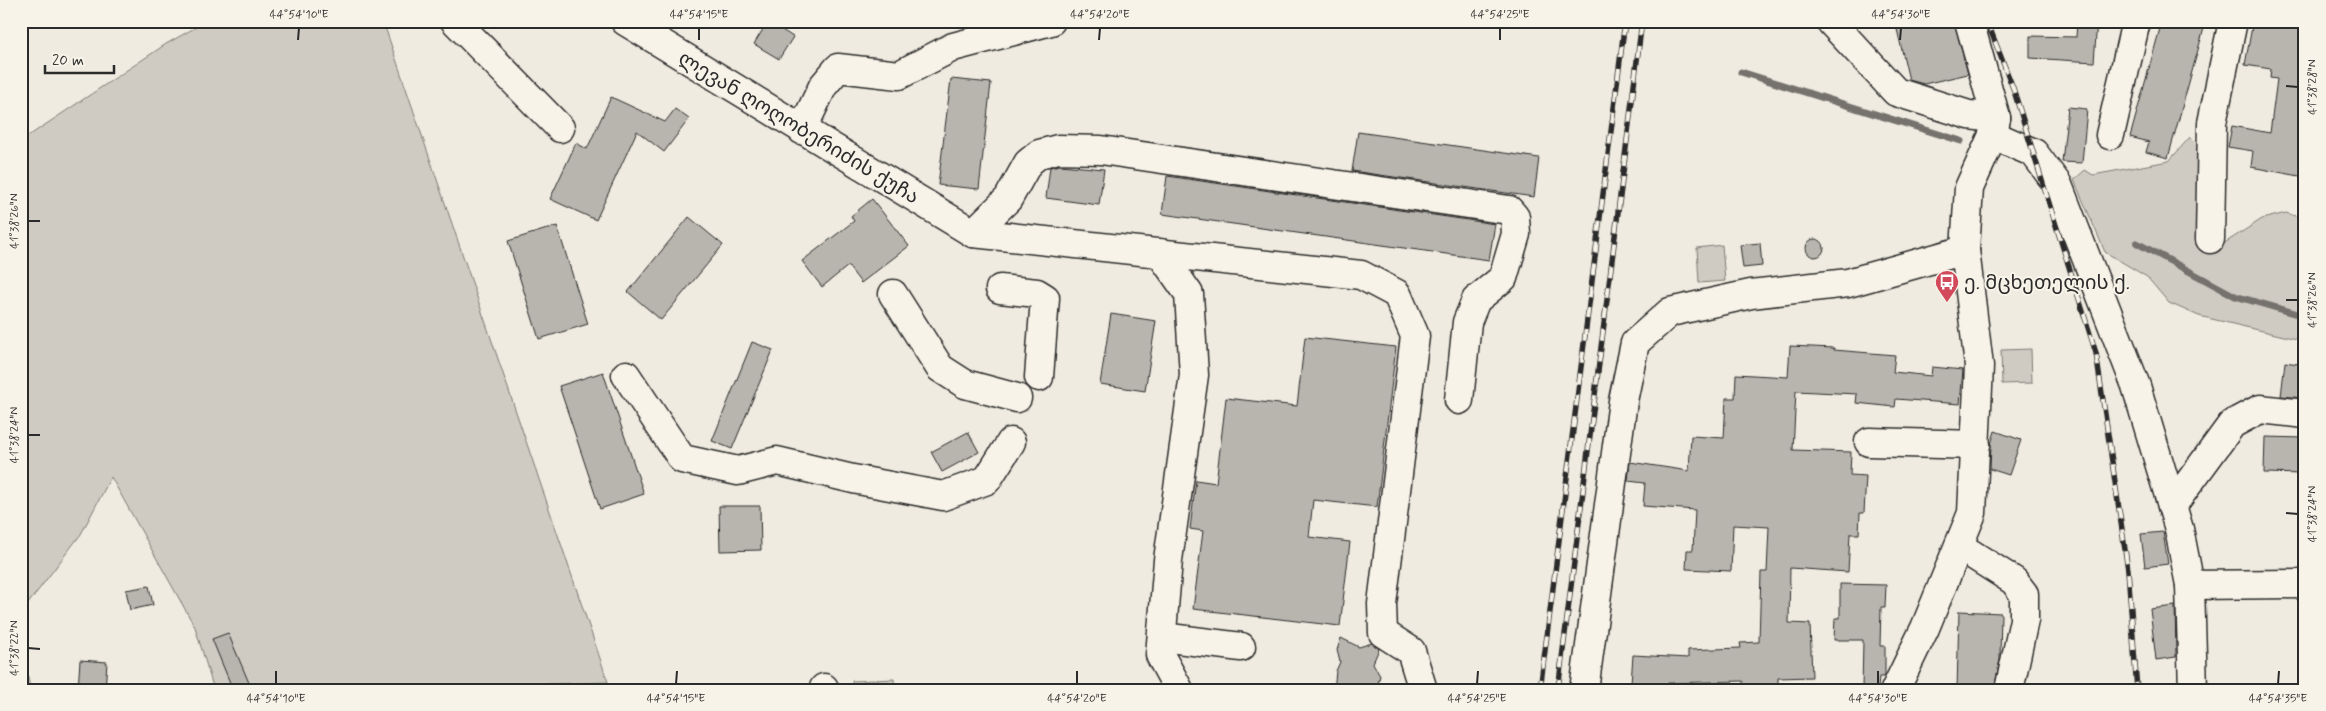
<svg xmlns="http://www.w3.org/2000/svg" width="2326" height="711" viewBox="0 0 2326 711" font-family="Mynerve,'Noto Sans Georgian',sans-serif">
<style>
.green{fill:#cfcbc2;stroke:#7d7b76}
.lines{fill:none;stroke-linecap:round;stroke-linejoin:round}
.stream{stroke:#74726e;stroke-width:7}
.building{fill:#b8b5ae;stroke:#2b2b2b}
.minor-casing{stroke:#2b2b2b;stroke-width:31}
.minor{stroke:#f7f3e8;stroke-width:28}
.rail-casing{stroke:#2b2b2b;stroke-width:5.5}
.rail{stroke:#f7f3e8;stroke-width:4;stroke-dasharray:11;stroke-linecap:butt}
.ticks{fill:none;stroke:#2b2b2b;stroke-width:2}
.labels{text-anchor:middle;stroke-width:4;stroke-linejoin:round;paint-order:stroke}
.street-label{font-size:20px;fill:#2b2b2b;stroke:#f7f3e8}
.poi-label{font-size:20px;fill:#2b2b2b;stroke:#f7f3e8;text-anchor:start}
.neatline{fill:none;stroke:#2b2b2b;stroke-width:2}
.ticks-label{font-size:12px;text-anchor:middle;fill:#2b2b2b}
</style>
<rect width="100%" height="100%" fill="#efebe0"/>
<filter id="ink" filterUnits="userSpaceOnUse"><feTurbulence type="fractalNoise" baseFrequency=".02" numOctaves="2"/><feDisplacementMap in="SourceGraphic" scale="10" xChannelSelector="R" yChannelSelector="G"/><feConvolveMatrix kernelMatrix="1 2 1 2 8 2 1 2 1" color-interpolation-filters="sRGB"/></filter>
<g filter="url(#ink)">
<!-- green -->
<g class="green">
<path d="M207 21H383L608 682 518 685 477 690H214L195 627 111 477 81 534 21 613V141L166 44Z"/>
<path d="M2190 137 2201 148V242L2209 253 2262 219 2286 213 2305 219V341L2199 316 2169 303 2147 277 2105 252 2074 180 2085 170 2093 175 2169 161Z"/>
<path d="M1722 245 1725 281 1699 283 1697 248Z"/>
<path d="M2031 349 2032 383 2002 384 2001 350Z"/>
<path d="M21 628 30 690H21Z"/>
<path d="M894 679 895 690H853L852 681Z"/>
</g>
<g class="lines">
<!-- stream -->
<g class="stream">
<path d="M1741 72 1961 141"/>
<path d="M2137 243 2235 296 2305 316"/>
</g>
</g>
<!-- building -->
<g class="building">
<path d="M768 21 793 37 779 59 754 44Z"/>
<path d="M1895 21H1954L1968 74 1924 84 1909 80Z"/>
<path d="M2077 21H2097L2094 62 2030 58V36L2076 37Z"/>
<path d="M2162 21H2206L2168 158 2146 152 2149 142 2130 137Z"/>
<path d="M2253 21H2305V177L2251 167 2253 151 2228 147 2232 126 2270 133 2277 79 2270 78 2271 69 2245 65Z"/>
<path d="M951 79 991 83 979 189 938 185Z"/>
<path d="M611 97 665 122 675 109 689 119 664 152 637 131 596 220 550 199 576 143 587 149Z"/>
<path d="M2068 107 2087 109 2082 163 2062 162Z"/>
<path d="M1358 132 1539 158 1534 197 1352 171Z"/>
<path d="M1060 165 1104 169 1099 205 1046 198 1050 167Z"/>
<path d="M1167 176 1495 224 1489 260 1162 214Z"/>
<path d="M872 199 909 246 861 283 848 266 822 287 802 261 854 221 851 216Z"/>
<path d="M689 217 723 245 661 320 628 292Z"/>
<path d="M557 226 588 324 539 339 508 241Z"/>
<circle cx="1815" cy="248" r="9"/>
<path d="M1760 243 1762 266 1743 268 1740 245Z"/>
<path d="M1111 314 1156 321 1145 391 1100 384Z"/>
<path d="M1305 337 1396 347 1377 507 1313 500 1309 537 1350 542 1340 626 1193 609 1203 531 1190 529 1196 480 1216 483 1226 398 1297 406Z"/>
<path d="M752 342 773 350 732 449 712 441Z"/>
<path d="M1790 346 1834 348V350L1895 355 1893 372 1931 376 1932 367 1963 370 1960 404 1896 399 1895 407 1856 403 1857 394 1796 391 1793 450 1851 452 1850 475 1866 476 1864 513H1860L1859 534H1850L1848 572 1790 568 1789 623 1810 624 1812 677 1778 678V690H1743V681L1668 683V686L1631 683 1633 655 1688 658V650L1741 648 1740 643 1759 642 1761 572H1767L1769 527 1733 525 1731 571 1686 569 1687 550H1693L1695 510 1643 506 1645 483 1628 481 1630 462 1689 471 1691 436 1724 438 1726 398H1735L1736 374 1788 377Z"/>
<path d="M2285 362 2305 365V398L2281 396Z"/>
<path d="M603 372 644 494 600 509 559 386Z"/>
<path d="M1995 431 2021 440 2009 475 1990 469 1991 444Z"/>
<path d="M968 432 979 452 942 472 931 452Z"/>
<path d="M2265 437 2305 438V474L2264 473Z"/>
<path d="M719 506H760L761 550 720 551Z"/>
<path d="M2163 532 2168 564 2145 567 2141 534Z"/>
<path d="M1840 584 1886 585 1885 607H1881L1880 646H1885V675L1884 677H1879L1878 689H1862L1863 640H1834L1835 618H1840Z"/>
<path d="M149 586 153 605 130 610 126 590Z"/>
<path d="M2175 606 2176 657 2156 660 2150 609Z"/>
<path d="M1959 611 2001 613 2000 659 1994 690H1957Z"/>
<path d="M228 633 252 690H233L212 639Z"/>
<path d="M1341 638 1359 647 1372 643 1379 649 1373 663 1380 676 1376 690H1334L1336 671 1340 662 1337 650Z"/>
<path d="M80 660 107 662 105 690H78Z"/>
</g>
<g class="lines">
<!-- minor casing -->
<g class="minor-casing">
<g id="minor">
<path d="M455 21 560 128"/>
<path d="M625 21 973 233 1361 275 1397 294 1415 336 1382 604 1383 633 1411 651 1423 690"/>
<path d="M1830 21 1896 92 1969 115 1996 118"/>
<path d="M802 130 823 86 838 68 899 75 953 47 1051 21"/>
<path d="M1993 135 2034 153 2058 185 2136 386 2179 529 2190 585 2193 690"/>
<path d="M2110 135 2136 21"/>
<path d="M973 233 1008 199 1028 163 1039 154 1058 149 1101 150 1509 210 1515 217 1516 234 1503 278 1476 300 1467 322 1459 400"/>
<path d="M2210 239 2212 123 2233 21"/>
<path d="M1160 253 1189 294 1194 375 1168 560 1160 655 1179 690"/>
<path d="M1000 289 1037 293 1045 298 1039 377"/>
<path d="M893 294 940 368 965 384 1017 398"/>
<path d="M626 375 682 459 738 471 777 461 853 479 943 496 987 480 1011 442"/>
<path d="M1869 442 1976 445"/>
<path d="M2172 506 2232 424 2260 409 2305 414"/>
<path d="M1959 546 2014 581 2024 594V620L2009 690"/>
<path d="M2190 585 2305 584"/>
<path d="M1162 637 1241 647"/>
<path d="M824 688V690"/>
<path d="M1584 690 1623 401 1635 343 1670 312 1751 294 1848 283 1965 250"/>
<path d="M1895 690 1925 628 1972 513 1979 366 1965 250 1969 188 1993 135 1996 118 1969 21"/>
</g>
</g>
<!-- minor -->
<use href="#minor" class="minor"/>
<!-- rail casing -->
<g class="rail-casing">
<g id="rail">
<path d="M1987 21 2013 88 2096 353 2128 570 2137 690"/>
<path d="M1540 690 1625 21"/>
<path d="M1558 690 1642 21"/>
</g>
</g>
<!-- rail -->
<use href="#rail" class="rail"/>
</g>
</g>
<!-- ticks -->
<path class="ticks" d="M298 40 299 28M699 40V28M1099 40 1100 28M1500 40V28M1900 40 1901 28M2286 86 2298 87M28 221H40M2286 300H2298M28 435H40M2286 513 2298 514M28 648 40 649M276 684V671M676 684 677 671M1077 684V671M1477 684 1478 671M1878 684V671M2278 684 2279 671"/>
<!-- icons -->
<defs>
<g id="bus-pin" transform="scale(1.25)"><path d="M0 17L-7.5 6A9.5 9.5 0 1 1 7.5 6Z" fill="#d1495b" stroke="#f7f3e8"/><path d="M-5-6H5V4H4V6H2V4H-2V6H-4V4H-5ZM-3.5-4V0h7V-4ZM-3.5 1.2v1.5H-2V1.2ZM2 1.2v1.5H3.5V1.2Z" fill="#fff"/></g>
</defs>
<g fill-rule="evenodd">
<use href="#bus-pin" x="1947" y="282"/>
</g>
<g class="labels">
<!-- street labels -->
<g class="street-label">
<text transform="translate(799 127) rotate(31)" y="7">ლევან ღოღობერიძის ქუჩა</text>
</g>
<!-- poi labels -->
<g class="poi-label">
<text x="1964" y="289">ე. მცხეთელის ქ.</text>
</g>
</g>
<!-- margin -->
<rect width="2326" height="711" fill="none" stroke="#f7f3e8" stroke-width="55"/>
<!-- scale -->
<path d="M45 65v8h69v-8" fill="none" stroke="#2b2b2b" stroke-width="2.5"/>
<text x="52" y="65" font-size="15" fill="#2b2b2b" stroke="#f7f3e8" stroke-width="4" paint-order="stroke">20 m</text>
<rect x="28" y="28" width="2270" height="656" class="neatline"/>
<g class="ticks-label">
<text x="299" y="18">44°54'10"E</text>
<text x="699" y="18">44°54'15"E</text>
<text x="1100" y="18">44°54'20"E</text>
<text x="1500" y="18">44°54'25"E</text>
<text x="1901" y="18">44°54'30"E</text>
<text transform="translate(2312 87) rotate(-90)" y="4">41°38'28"N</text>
<text transform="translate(14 221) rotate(-90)" y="4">41°38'26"N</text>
<text transform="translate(2312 300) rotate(-90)" y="4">41°38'26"N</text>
<text transform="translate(14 435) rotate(-90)" y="4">41°38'24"N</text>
<text transform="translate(2312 514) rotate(-90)" y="4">41°38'24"N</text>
<text transform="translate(14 648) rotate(-90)" y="4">41°38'22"N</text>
<text x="276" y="702">44°54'10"E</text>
<text x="676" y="702">44°54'15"E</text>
<text x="1077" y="702">44°54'20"E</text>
<text x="1477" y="702">44°54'25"E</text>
<text x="1878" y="702">44°54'30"E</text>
<text x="2278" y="702">44°54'35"E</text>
</g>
</svg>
